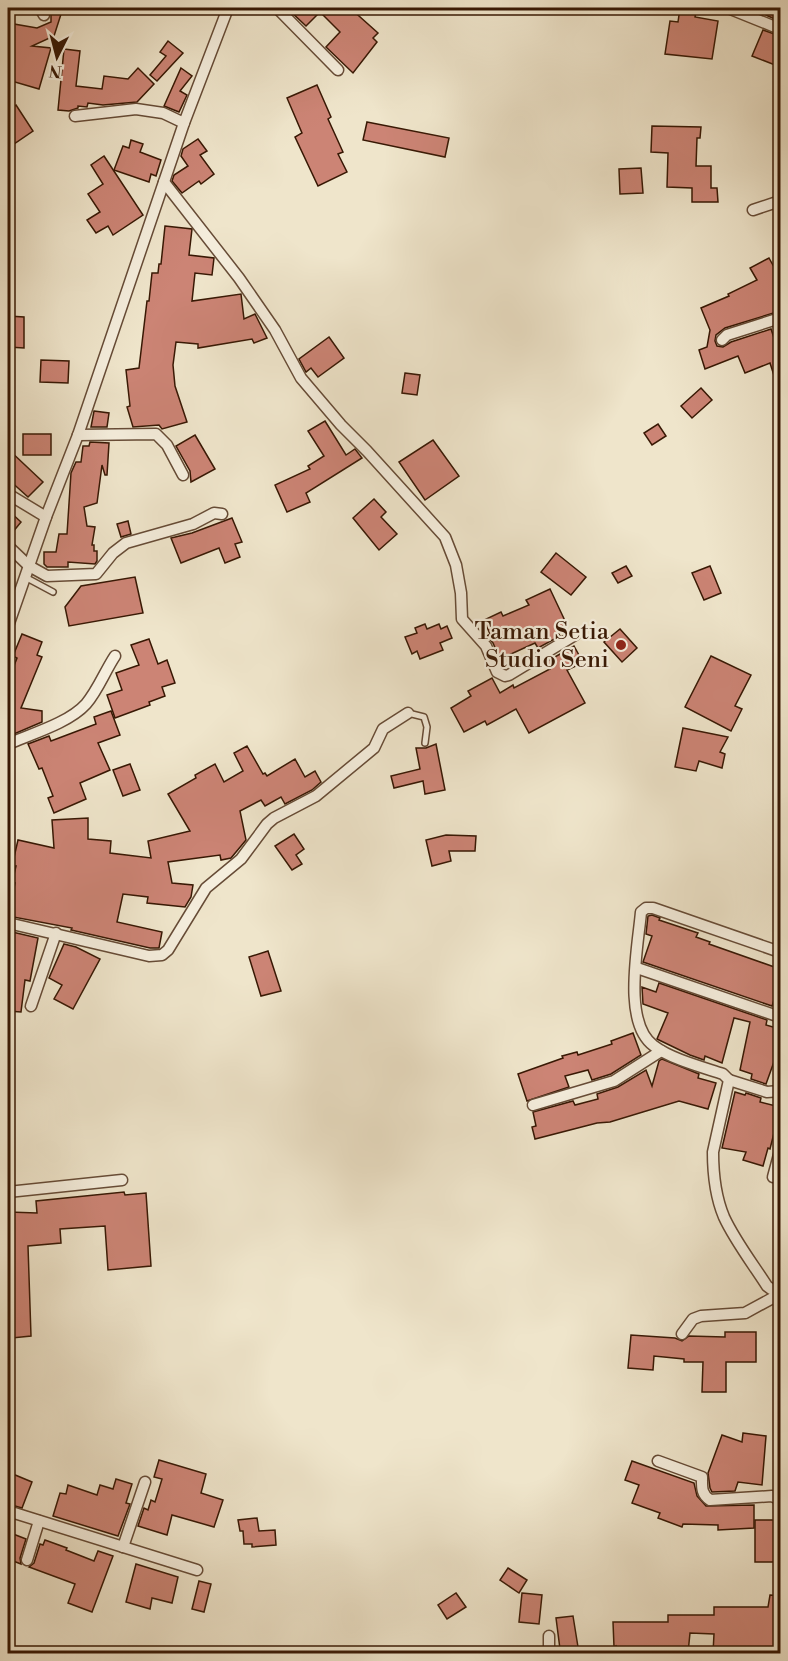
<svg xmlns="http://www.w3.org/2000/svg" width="788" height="1661" viewBox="0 0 788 1661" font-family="'Libre Bodoni',serif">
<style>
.building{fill:#cc8475;stroke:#381804;stroke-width:1.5}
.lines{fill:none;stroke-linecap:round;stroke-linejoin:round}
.service-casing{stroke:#664b36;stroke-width:8}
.minor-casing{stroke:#664b36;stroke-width:13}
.service{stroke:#f5eedd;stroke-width:5}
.minor{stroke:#f5eedd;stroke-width:10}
.poi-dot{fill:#8f2418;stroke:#f5eedd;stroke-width:2}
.labels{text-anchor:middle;stroke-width:4.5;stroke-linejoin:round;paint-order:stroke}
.poi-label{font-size:24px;fill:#381804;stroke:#f5eedd;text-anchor:end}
</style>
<rect width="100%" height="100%" fill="#efe5cb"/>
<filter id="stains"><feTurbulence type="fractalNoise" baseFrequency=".00333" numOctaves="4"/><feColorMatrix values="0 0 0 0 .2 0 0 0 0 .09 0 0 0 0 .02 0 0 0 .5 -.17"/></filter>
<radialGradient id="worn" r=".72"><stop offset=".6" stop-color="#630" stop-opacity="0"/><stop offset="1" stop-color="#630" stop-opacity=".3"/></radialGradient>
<!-- building -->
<g class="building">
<path d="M48 8H63L54 36 32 46 51 48 39 89 8 80V23L37 28 51 22V14Z"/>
<path d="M287 8H350L378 33 373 38 377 42 353 73 326 47 340 32 320 12 306 26Z"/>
<path d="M680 8H697L695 17 718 21 712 59 665 54 670 21 678 22Z"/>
<path d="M754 8H780V21L768 16Z"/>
<path d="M763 30 780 36V67L752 56Z"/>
<path d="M168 41 183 53 157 81 150 75 166 56 160 52Z"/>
<path d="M64 49 80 51 76 86 102 89 104 76 128 79 138 68 154 84 137 102 103 105 88 103 87 107 78 106V108L69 111 58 110Z"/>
<path d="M181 68 192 76 180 91 187 95 179 112 164 106Z"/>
<path d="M317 85 331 117 328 119 343 152 338 154 347 172 318 186 295 137 302 133 287 98Z"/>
<path d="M16 105 33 131 8 148V111Z"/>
<path d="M367 122 449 138 445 157 363 140Z"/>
<path d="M652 126 701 127 700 138H697L696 166H711V188H717L718 202H692V188L667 187 668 153 651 152Z"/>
<path d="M198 139 207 151 200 155 214 174 201 184 199 181 182 193 172 181 174 175 188 166 181 156 183 149Z"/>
<path d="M131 140 143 144 140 152 161 160 156 176 151 174 149 182 114 170 123 146 129 148Z"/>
<path d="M104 156 143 215 113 235 108 226 96 233 87 220 100 212 88 194 103 184 91 165Z"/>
<path d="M641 168 643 193 620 194 619 169Z"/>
<path d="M165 226 192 229 189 255 214 258 212 275 195 273 192 301 241 294 244 319 255 314 267 338 254 343 252 339 198 348V344L176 342 173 365 175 386 187 422 162 429 159 425 133 427 127 407 130 406 126 370 139 368 147 301H149L152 273H158L159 264H161Z"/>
<path d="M769 258 774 267 780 263V311L725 328 716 335 715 341 717 346 723 347 731 342 771 329 775 341 780 340V388H778L770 363 745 373 738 356 705 369 699 350 707 347 710 330 701 308 729 296 728 294 757 280 750 268Z"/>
<path d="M8 316 24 317V348L8 347Z"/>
<path d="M329 337 344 358 318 377 311 368 306 372 299 359Z"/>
<path d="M41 360 69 361 68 383 40 382Z"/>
<path d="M405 373 420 375 417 395 402 393Z"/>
<path d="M701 388 712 400 692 418 681 406Z"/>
<path d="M94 411 109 413 107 427H91Z"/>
<path d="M325 421 346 455 355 449 362 458 306 493 310 502 287 512 275 485 310 469 308 466 324 456 308 431Z"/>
<path d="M658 424 666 436 652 445 644 433Z"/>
<rect x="23" y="434" width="28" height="21"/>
<path d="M195 435 215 469 191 482 190 471 176 446Z"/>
<path d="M433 440 459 476 425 500 399 462Z"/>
<path d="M90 442 109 443 107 475H105L102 465 97 503 84 507 87 526 95 527 92 545H94V551H97V561L95 564 68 562V567H47L44 564V552H56L59 534H67L71 473 76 462H81L83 446H89Z"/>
<path d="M8 449 43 482 28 497 8 479Z"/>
<path d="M374 499 386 512 381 517 397 534 379 550 353 518Z"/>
<path d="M8 510 21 522 8 538Z"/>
<path d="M232 518 242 542 235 544 240 557 225 563 219 548 181 563 171 538 192 533Z"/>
<path d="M128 521 131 534 121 537 117 524Z"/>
<path d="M556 553 586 577 571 595 541 572Z"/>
<path d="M626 566 632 576 618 583 612 573Z"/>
<path d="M710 566 721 593 704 600 692 573Z"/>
<path d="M135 577 143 613 69 626 65 607 81 586Z"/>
<path d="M550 589 567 625 556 629 560 636 538 648 535 643 500 659 493 643 487 636 490 634 484 620 501 612 503 616 529 605 526 600Z"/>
<path d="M425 624 427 629 439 624 441 629 447 626 452 638 440 643 443 650 420 659 417 651 412 654 405 637 417 633 415 628Z"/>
<path d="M620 629 637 648 622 662 604 642Z"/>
<path d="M22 634 42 642 37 655 42 657 21 708 42 711V722L14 734 8 733V681L17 658 13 656Z"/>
<path d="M149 639 158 664 167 660 175 683 162 687 165 696 149 702 150 705 115 718 107 695 122 690 116 673 139 665 131 645Z"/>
<path d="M574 646 580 657 573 661 576 666 567 670 585 703 529 733 516 709 487 725 485 721 464 732 451 708 471 696 468 691 492 678 500 693 513 685 514 688 550 669 546 662Z"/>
<path d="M711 656 751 675 735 706 742 709 731 731 685 707Z"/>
<path d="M111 711 120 735 98 743 110 770 80 783 86 799 54 813 48 798 53 796 42 768 39 769 28 744 49 736 51 741 96 724 94 717Z"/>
<path d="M683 728 728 737 720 752 725 754 722 768 699 761 696 771 675 767Z"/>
<path d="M436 744 445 790 425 794 423 781 394 788 391 776 420 769 416 748H426Z"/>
<path d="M247 746 263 774 265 773 267 776 295 759 305 777 315 771 321 782 312 790 285 804 281 797 265 806 261 800 240 811 246 840 231 858 221 860 220 855 168 862 172 883 193 885 191 897 185 907 147 903 148 897 123 894 117 922 162 932 159 948H150L71 930 72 928 8 916 15 883H12L16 866H12L18 840 54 848 52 820 88 818V839L111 841 110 853 151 858 148 841 190 831 168 794 196 778 195 775 215 764 224 782 243 771 234 753Z"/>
<path d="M130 764 140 790 123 796 113 770Z"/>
<path d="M294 834 304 849 296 855 302 864 292 870 275 846Z"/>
<path d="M446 835 476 836 475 851H449L451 861 432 866 426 840Z"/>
<path d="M652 915 660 918 659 920 698 933 696 937 710 942 709 944 780 969 776 984 779 985 772 1006 643 962 652 936 646 934 648 916Z"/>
<path d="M8 931 38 938 30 981 25 980 21 1012 8 1011Z"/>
<path d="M64 944 76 947 100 959 73 1009 54 999 62 985 49 978Z"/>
<path d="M268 951 281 991 261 996 249 957Z"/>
<path d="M659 983 767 1020 766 1025 780 1029V1054L779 1060 775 1059 766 1084 751 1079 752 1074 740 1070 750 1022 734 1018 722 1063 705 1056 704 1060 690 1055 659 1040 657 1039 668 1013 643 1004 642 987 656 992Z"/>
<path d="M633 1033 641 1055 611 1074 592 1080 588 1070 565 1076 569 1087 527 1101 518 1074 563 1058 562 1056 577 1052 578 1055 612 1044 611 1041Z"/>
<path d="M662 1059 699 1074 698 1078 716 1083 708 1109 679 1101 610 1122 597 1123 535 1139 532 1127 536 1126 533 1112 573 1101 575 1105 598 1099 597 1094 618 1087 646 1070 652 1086 659 1061Z"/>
<path d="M735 1092 745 1095 746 1093 761 1098 760 1102 780 1107 776 1133H774L770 1149 768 1148 763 1166 743 1160 746 1152 722 1148Z"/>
<path d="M124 1192 125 1195 146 1193 151 1266 108 1270 105 1226 60 1229 61 1243 28 1246 31 1336 12 1338 8 1274 9 1212 37 1213 36 1201Z"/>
<path d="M725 1332H756V1362H726V1392H702L703 1362H684V1359L654 1356 653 1370 628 1368 631 1335 675 1338 682 1341 689 1336 725 1337Z"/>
<path d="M743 1433 766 1436 762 1485 738 1482 735 1491 712 1492 710 1488 708 1473 722 1435 742 1442Z"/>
<path d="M159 1460 206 1474 201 1493 223 1500 214 1527 172 1515 167 1535 138 1526 144 1508 148 1510 151 1500 155 1502 162 1479 154 1477Z"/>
<path d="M632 1461 694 1483 697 1496 706 1506 754 1505V1528L718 1530V1525L683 1524 682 1527 658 1518 660 1513 632 1503 639 1485 625 1480Z"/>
<path d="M8 1472 32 1482 22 1508 8 1504Z"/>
<path d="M116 1479 132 1484 126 1503 130 1504 118 1536 53 1516 60 1493 66 1494 68 1485 97 1495 100 1485 113 1489Z"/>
<path d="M257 1518 259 1531 275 1530 276 1545 252 1547V1544H244L243 1531H240L238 1520Z"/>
<path d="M755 1520H774V1529H779L780 1553H775V1562H755Z"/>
<path d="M8 1532 26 1539 20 1558 21 1564 8 1559Z"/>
<path d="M45 1540 67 1548 66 1550 94 1561 98 1551 113 1556 92 1612 68 1603 75 1584 29 1567 34 1563 40 1544 43 1545Z"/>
<path d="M136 1564 178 1577 172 1603 152 1598 150 1609 126 1602Z"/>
<path d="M508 1568 527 1580 519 1593 500 1580Z"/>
<path d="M199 1581 211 1584 204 1612 192 1609Z"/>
<path d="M456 1593 466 1607 447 1619 438 1605Z"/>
<path d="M522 1593 542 1595 539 1624 519 1622Z"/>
<path d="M770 1595 780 1596V1653H713L714 1634 690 1633 688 1653H666V1647H640V1653H616V1646L614 1647 613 1622H668V1615H714V1607H768Z"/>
<path d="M573 1616 578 1647 560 1649 556 1618Z"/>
</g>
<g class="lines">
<!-- service casing -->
<g class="service-casing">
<g id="service">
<path d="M25 577 53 592"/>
<path d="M408 713 424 717 427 727 425 743"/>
</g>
</g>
<!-- minor casing -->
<g class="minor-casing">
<g id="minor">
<path d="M40 8 44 15"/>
<path d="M277 8 338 70"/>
<path d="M728 8 780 29"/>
<path d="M75 116 136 109 163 113 184 123"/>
<path d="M164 182 239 278 275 330 301 378 341 425 367 451 445 537 456 565 461 593 462 619 486 646 497 672 505 676 509 675 575 635"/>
<path d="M753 210 780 201"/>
<path d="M722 340 727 335 780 318"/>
<path d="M78 435 156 434 167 445 183 475"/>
<path d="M8 494 46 517"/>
<path d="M8 546 29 566 47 576 96 574 113 553 126 543 193 524 214 513 222 514"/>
<path d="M8 626 46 517 78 435 184 123 228 8"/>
<path d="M8 744C31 734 69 723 86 704 98 690 105 671 115 656"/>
<path d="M8 923 149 956 162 955 168 950 206 888 241 859 267 824 274 818 316 796 374 748 383 729 408 713"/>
<path d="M780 952 653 908H646L641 912C638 947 622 1023 654 1046 671 1059 702 1067 723 1074L729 1080 713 1152C713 1172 716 1198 724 1217 735 1241 753 1264 767 1286L771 1289 780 1290"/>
<path d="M637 968 780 1017"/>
<path d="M31 1006 56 933"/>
<path d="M729 1080 767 1092 780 1091"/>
<path d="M533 1105 614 1081 661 1051"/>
<path d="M773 1177 780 1151"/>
<path d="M8 1192 122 1180"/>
<path d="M682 1334 693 1319 701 1316 745 1313 780 1294"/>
<path d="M658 1461 702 1477C702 1487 701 1494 710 1500L772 1496 780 1500"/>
<path d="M8 1511 197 1570"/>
<path d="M123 1547 145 1482"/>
<path d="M27 1560 39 1521"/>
<path d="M549 1636V1654"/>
</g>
</g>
<!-- service -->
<use href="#service" class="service"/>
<!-- minor -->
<use href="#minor" class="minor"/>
</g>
<!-- markers -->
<circle class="poi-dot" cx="621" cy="645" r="6"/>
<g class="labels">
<!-- poi labels -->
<g class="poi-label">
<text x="609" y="639">Taman Setia<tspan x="609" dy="28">Studio Seni</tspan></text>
</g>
</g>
<!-- margin -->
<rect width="788" height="1661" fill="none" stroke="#efe5cb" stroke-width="30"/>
<rect x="9" y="9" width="770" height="1643" fill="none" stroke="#381804" stroke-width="3"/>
<rect x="15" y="15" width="758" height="1631" fill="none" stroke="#381804" stroke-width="1.5"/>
<!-- north arrow -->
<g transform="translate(57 57) rotate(186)" stroke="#f5eedd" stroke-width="4.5" paint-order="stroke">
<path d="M0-4.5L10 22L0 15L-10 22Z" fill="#381804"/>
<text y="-9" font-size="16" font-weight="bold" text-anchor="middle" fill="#381804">N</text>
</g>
<rect width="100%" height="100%" filter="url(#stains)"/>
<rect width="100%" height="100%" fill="url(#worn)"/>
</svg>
